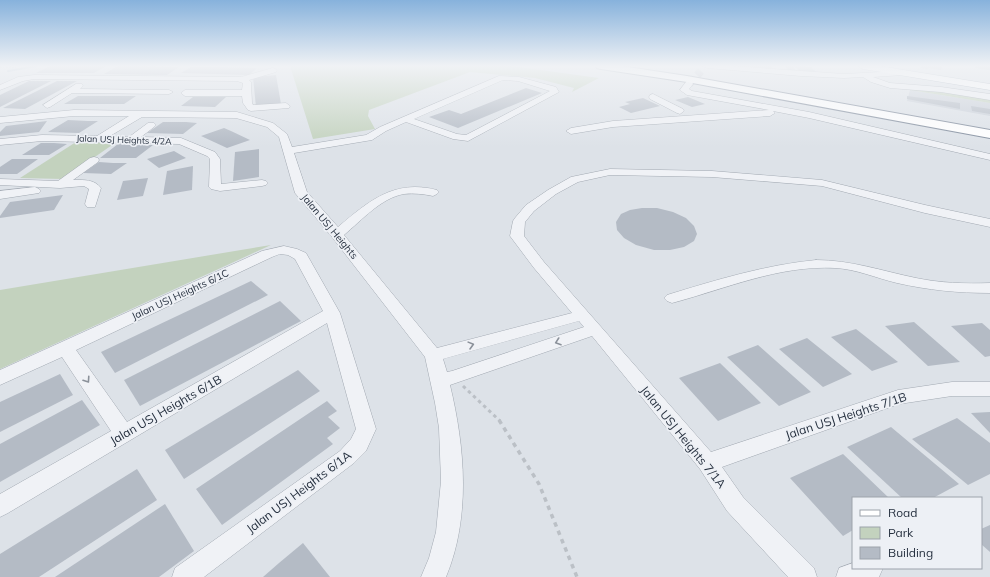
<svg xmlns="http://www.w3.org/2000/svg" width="990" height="577" viewBox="0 0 990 577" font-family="Mulish,sans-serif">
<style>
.built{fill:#cbd1da}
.green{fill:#c3d2be}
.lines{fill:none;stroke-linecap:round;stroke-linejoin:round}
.stream{stroke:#97b0c9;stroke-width:2}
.building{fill:#b4bbc5}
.minor-tunnel{stroke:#b8bec6;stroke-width:8;stroke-dasharray:8 4;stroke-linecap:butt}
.minor-casing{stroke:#a2a9b2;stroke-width:1}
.major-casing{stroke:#9ca6b4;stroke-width:1}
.highway-casing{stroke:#848f9f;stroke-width:2}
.path-far2{stroke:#bbc0c6;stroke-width:1.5;stroke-dasharray:1.5 1.5;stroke-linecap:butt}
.path-far1{stroke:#bbc0c6;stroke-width:3;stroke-dasharray:3.5 3.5;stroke-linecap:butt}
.path{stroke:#bbc0c6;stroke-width:3.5;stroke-dasharray:4.5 4.5;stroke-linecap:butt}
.minor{fill:#f0f2f6;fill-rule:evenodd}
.major{fill:#fff;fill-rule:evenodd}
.highway{fill:#fff;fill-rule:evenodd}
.oneway{stroke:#8b919a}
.labels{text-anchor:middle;stroke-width:3.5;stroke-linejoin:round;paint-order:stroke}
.far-street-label{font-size:9px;fill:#26303f;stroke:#edf0f5}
.street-label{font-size:10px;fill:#26303f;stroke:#edf0f5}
.near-street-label{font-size:12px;fill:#26303f;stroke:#edf0f5}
</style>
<rect width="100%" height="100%" fill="#dde2e8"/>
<!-- built -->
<path class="built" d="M910 90 990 103V116L907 101Z"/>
<!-- green -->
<g class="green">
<path d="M290 66H511L599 78 572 92 574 88 535 78 470 72 369 110 368 116 375 129 313 139Z"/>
<path d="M910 88 990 98V103L910 90Z"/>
<path d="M76 142 115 143 63 179 20 178Z"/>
<path d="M271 245 0 369V290Z"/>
</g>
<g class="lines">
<!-- stream -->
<path class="stream" d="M8 71 36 66"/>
</g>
<!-- building -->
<g class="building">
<path d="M50 66H106L94 73H36Z"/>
<path d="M118 66 172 67H179L167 75 104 74Z"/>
<path d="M731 66H771L772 71 731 67Z"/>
<path d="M785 66H793L796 71 788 70Z"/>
<path d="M794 66 811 67 816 72 799 71Z"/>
<path d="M922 66H935L942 67 941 70 929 68 928 69 920 68Z"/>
<path d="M975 66H990V70L975 68Z"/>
<path d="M191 67H199L257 68 249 75 181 73Z"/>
<path d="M276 75 281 104 256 107 253 77Z"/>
<path d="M29 81H51L0 107V95Z"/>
<path d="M57 81H77L25 109 3 108Z"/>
<path d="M526 88 542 93 458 128 429 117 449 110 461 114Z"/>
<path d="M78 96H136L124 104H64Z"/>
<path d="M907 96 960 103V109L907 99Z"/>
<path d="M193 97H226L215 107 181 106Z"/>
<path d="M688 97 705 104 692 107 675 100Z"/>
<path d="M643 98 660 106 631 113 619 107 630 104 625 102Z"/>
<path d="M971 106 990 109V114L972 111Z"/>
<path d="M68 120 88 121H98L79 133 48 132Z"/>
<path d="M47 121 39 132 0 136V132L6 126Z"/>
<path d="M163 122H186L197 123 183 134 147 133Z"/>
<path d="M224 128 231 131 250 140 227 148 201 136Z"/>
<path d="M41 143H54L67 144 49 155H22Z"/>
<path d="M118 144 141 145H153L136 158H100Z"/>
<path d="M259 149V177L233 181 235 152Z"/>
<path d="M174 151 186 158 159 168 147 159Z"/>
<path d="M12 159H38L17 174H0V167Z"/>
<path d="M99 162 113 163H127L111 174 83 173Z"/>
<path d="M193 166 192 190 163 195 167 171Z"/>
<path d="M148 178 143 196 117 200 123 181Z"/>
<path d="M63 195 54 210 0 218V216L10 202Z"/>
<path d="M642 208H657L673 212 686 218 694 226 697 234 694 241 684 247 670 250H654L636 245 624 238 617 230 616 222 621 214 630 210Z"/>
<path d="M251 281 268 295 115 373 101 352Z"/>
<path d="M280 301 301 321 140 406 124 380Z"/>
<path d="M914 322 960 362 928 366 885 326Z"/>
<path d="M982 323 990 330V356L985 357 951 326Z"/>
<path d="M856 329 898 362 872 371 831 337Z"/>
<path d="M807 338 852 374 823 387 779 349Z"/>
<path d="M758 345 811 392 779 406 727 357Z"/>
<path d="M720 363 761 403 718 421 679 378Z"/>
<path d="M298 370 320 391 184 479 165 450Z"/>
<path d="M60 374 73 395 0 432V402Z"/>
<path d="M82 400 100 425 0 482V444Z"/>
<path d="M327 401 337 411 328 417 340 428 327 438 333 444 222 525 196 489Z"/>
<path d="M990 412V433L971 413Z"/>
<path d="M957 418 990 443V474L968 485 912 439Z"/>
<path d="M891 427 959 484 933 498H902L847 447Z"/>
<path d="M843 454 889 498H853V530L843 536 790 478Z"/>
<path d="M137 469 157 500 39 577H0V554Z"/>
<path d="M165 504 194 551 159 577H55Z"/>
<path d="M990 525V552L981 544V529Z"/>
<path d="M303 543 330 577H263L279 563Z"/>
</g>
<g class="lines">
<!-- minor-tunnel -->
<path class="minor-tunnel" d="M689 84 701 71"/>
<!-- minor casing -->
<g class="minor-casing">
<g id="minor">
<path d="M703 66H731L844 74 900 71 904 73 903 75 873 77 890 83 941 87 990 94V100L941 92 890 88 871 82 863 77 844 78 801 76 707 68Z"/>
<path d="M273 68 277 70 276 72 249 80 251 82 252 103 253 105 286 103 290 106 289 108 251 111 248 110 243 103 242 96H185L181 93 185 90H242L243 83 237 81 34 79 23 81 0 90V85L18 77 34 75 241 77Z"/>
<path d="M499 76 519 77 556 87 559 92 468 141 453 139 406 122 386 131 372 140 294 153 307 192 338 227C369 201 394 179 437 190L439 192 437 194 433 196C424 194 414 193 404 194 381 198 362 220 344 235L437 348 572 313 534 268 510 236 513 221 515 218 526 205 548 190 571 177 610 169 712 171 822 180 925 205 990 219V227L925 213 822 186 712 177 610 175 578 182 556 194 534 211 525 222 524 236 544 262 711 452 898 390 952 382H990V396H952L899 404 722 467 743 497 814 568 817 577H788L727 511 700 469 592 336 450 385C465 447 471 517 446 577H421L429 558 436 532 441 481 439 428 435 403 425 357 332 237 295 193 279 137 267 127 236 118 142 117 110 136 129 137 148 123H154L156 125 154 127 141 137 181 138 215 152 220 159 221 184 262 180 266 181 268 183 266 185 262 186 220 191 211 189 209 187 210 159 207 156 179 144 42 141 0 145V139L42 135 97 136 129 116H74L0 123V117L74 110 237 112 273 123 287 134 292 147 366 135 380 127ZM503 80 518 81 550 91 466 135 457 134 414 119ZM579 321 584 327 452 371 447 372 443 359Z"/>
<path d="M686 82H692L693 84 689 89 692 91 809 112 990 154V160L809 118 773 111 775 113 770 116 613 127 571 134 566 131 571 128 613 121 769 110 687 95 680 90Z"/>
<path d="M76 84H82L83 86 80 89 169 90 173 92 169 94 72 93 50 107 47 108 43 105Z"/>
<path d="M653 94 683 109 684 111 680 114 677 113 650 99 649 97 650 95Z"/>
<path d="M94 157 98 158 99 160 98 162 73 180C84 180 94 179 101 188L95 207H87L85 204 89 189 84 186 60 188 0 185V179L58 181 90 158Z"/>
<path d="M35 187 39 189 41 191 39 193 0 199V191Z"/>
<path d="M284 246 297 249 306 253 340 313 376 429 366 451 354 463 204 577H172L175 568 340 451 351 439 356 429 327 323 8 513 0 517V494L111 431 62 357 0 385V370L262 251ZM280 254 288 255 295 259 323 311 127 422 76 350 272 257Z"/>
<path d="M816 260C851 260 882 271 916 278 940 283 965 284 990 283V293C958 293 928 290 897 283 876 278 856 269 835 268 779 265 725 289 672 303L667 301 664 298 667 295C716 280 765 265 816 260Z"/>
<path d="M853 563V568H883L879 577H836L839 568Z"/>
</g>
</g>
<!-- major casing -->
<g class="major-casing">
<path id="major" d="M858 66H879L990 84V90L863 69Z"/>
</g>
<!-- highway casing -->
<g class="highway-casing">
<path id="highway" d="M596 66H621L687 76 990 130V138L687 82 601 69 597 68Z"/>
</g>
<!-- path-far2 -->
<path class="path-far2" d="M0 67 18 68 19 70"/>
<!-- path-far1 -->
<path class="path-far1" d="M463 386 500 421"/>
<!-- path -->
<path class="path" d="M499 420 539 484 577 577"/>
<!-- minor -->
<use href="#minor" class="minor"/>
<!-- major -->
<use href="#major" class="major"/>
<!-- highway -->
<use href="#highway" class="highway"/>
</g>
<!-- one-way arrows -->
<defs><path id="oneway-chevron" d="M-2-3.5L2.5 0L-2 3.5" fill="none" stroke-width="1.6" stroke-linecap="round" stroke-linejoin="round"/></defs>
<g class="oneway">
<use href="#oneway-chevron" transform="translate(558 342) rotate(161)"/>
<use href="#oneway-chevron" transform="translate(471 345) rotate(-15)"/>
<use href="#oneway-chevron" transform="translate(87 380) rotate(56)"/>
</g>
<!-- sky -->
<linearGradient id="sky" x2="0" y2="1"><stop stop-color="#87b2dc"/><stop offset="0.45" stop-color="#f0f2f5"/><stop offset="1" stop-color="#f0f2f5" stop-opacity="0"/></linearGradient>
<rect width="990" height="147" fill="url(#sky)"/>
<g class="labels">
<!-- far-street labels -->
<g class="far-street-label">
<text transform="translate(124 140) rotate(2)" y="3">Jalan USJ Heights 4/2A</text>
</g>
<!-- street labels -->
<g class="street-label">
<text transform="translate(330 226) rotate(50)" y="4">Jalan USJ Heights</text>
<text transform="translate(180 294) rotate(-25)" y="4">Jalan USJ Heights 6/1C</text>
</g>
<!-- near-street labels -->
<g class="near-street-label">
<text transform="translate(166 410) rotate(-30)" y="4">Jalan USJ Heights 6/1B</text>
<text transform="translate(846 416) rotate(-18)" y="4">Jalan USJ Heights 7/1B</text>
<text transform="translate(683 437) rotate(51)" y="4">Jalan USJ Heights 7/1A</text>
<text transform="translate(299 492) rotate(-37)" y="4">Jalan USJ Heights 6/1A</text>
</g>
</g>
<!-- legend -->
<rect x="852" y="497" width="130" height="72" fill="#edf0f5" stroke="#9da3ac"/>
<rect x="860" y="510" width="20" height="6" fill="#ffffff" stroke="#9da3ac"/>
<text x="888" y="517" font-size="12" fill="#26303f">Road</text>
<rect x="860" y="527" width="20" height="12" fill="#c3d2be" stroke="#9da3ac"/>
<text x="888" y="537" font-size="12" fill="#26303f">Park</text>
<rect x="860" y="547" width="20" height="12" fill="#b4bbc5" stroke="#9da3ac"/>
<text x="888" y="557" font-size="12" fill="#26303f">Building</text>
</svg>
